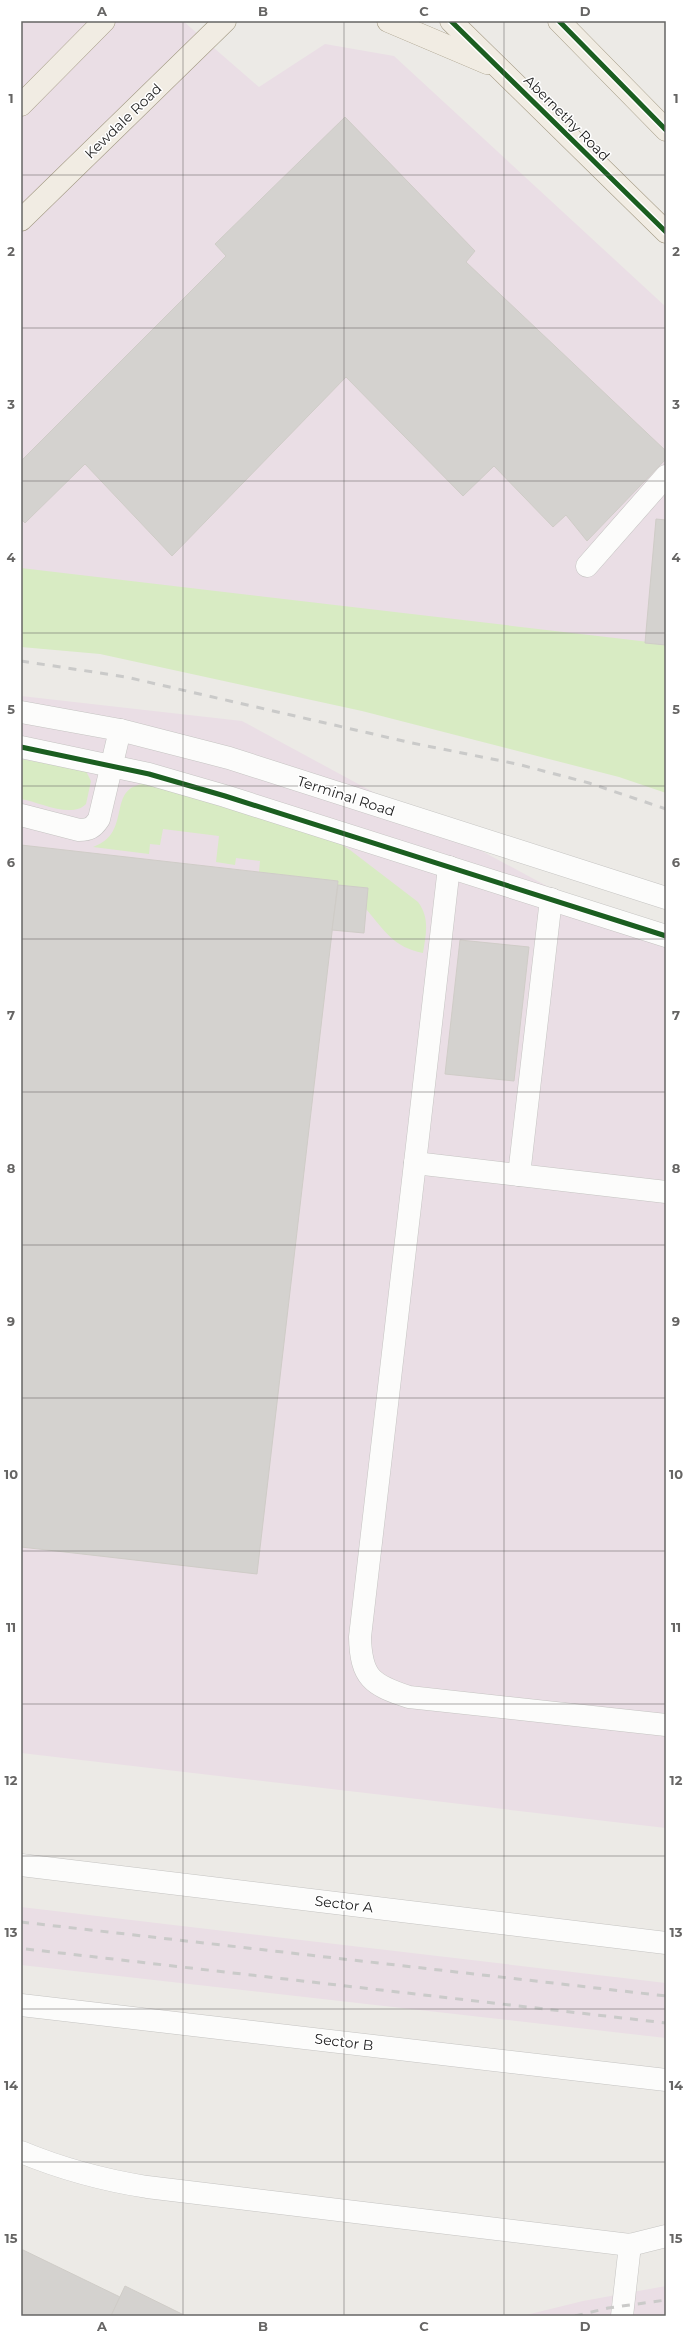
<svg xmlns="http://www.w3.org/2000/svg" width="687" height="2337" viewBox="0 0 687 2337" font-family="Montserrat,sans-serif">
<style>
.industrial{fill:#eadee5}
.grass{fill:#d8ebc3}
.building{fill:#d4d2cf;stroke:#cfccc7}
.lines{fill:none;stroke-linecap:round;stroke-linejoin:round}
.minor-casing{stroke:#c5c4c2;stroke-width:23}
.major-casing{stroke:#a29982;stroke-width:23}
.minor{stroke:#fcfcfb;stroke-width:22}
.major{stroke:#f1ece3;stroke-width:22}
.rail{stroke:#cacac9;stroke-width:3;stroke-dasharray:8 8;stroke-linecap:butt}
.cycleway-casing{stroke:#fff;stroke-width:8}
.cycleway{stroke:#1b5e20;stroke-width:5}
.grid{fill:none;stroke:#666564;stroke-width:1;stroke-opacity:0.55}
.labels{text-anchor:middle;stroke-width:3;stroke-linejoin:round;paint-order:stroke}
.street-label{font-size:14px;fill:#1e1e1e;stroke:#fff}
.neatline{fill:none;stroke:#666564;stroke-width:1.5}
.grid-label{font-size:13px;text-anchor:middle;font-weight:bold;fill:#666564}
</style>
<rect width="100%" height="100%" fill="#eceae6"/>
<!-- industrial -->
<g class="industrial">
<path d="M21 21H183L259 87 325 44 394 56 666 307V646L21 570Z"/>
<path d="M21 696 242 721 650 942 666 947V1828L21 1753Z"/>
<path d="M21 1907 666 1983V2038L21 1965Z"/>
<path d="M666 2286V2316H522L583 2301Z"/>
</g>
<!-- grass -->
<g class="grass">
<path d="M21 568 666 644V793L619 777 362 711 100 654 21 647Z"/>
<path d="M21 759 86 771 91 781 86 804C72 819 39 802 21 799Z"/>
<path d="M143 784 205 799 334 840 350 850 418 902C430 918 426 934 423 953 393 947 385 931 366 909L368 888 338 885V881L259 872 260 861 236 858 235 865 216 862 219 836 163 829 160 845 150 844 149 854 93 847C133 833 106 789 143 784Z"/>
</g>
<!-- building -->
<g class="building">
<path d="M345 117 475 251 466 262 666 451V459L587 541 566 515 553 527 494 466 463 496 346 377 172 556 85 464 25 523 21 519V461L226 256 215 244Z"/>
<path d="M656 519 666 520V645L645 643Z"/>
<path d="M21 845 338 881 257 1574 21 1547Z"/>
<path d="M338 885 368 888 364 933 332 930Z"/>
<path d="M460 940 529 947 514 1081 445 1074Z"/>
<path d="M21 2249 120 2297 111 2316H21Z"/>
<path d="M125 2286 186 2316H111Z"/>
</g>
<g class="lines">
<!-- minor casing -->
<g class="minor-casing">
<g id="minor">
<path d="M587 566 666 476"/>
<path d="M21 712 120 730 229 758 666 898"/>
<path d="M21 747 149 774 225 796 666 936"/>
<path d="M21 815 79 830C89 830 93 828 99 819L120 730"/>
<path d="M415 1163 449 867"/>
<path d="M519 1175 551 899"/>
<path d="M666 1192 415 1163 360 1637C361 1678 372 1685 409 1697L666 1725"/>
<path d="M21 1865 666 1943"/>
<path d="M21 2005 666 2080"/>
<path d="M21 2152C62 2169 103 2180 147 2187L630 2245 666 2236"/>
<path d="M622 2316 630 2245"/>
</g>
</g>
<!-- major casing -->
<g class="major-casing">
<g id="major">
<path d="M388 21 487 63"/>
<path d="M451 21 666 232"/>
<path d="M559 21 666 130"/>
<path d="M21 105 104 21"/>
<path d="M21 220 225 21"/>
</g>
</g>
<!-- minor -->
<use href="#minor" class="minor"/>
<!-- major -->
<use href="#major" class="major"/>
<!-- rail -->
<g class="rail">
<path d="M21 661 126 677 412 743 517 764 589 783 666 809"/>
<path d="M21 1922 666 1996"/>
<path d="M26 1949 666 2023"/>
<path d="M575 2316 608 2308 666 2300"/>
</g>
<!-- cycleway casing -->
<g class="cycleway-casing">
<g id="cycleway">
<path d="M451 21 666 232"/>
<path d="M559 21 666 130"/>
<path d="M21 747 149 774 225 796 666 936"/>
</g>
</g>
<!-- cycleway -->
<use href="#cycleway" class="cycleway"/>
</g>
<!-- grid -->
<path class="grid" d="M183 21V2316M344 21V2316M504 21V2316M21 175H666M21 328H666M21 481H666M21 633H666M21 786H666M21 939H666M21 1092H666M21 1245H666M21 1398H666M21 1551H666M21 1704H666M21 1856H666M21 2009H666M21 2162H666"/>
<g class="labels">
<!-- street labels -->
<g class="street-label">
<text transform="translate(567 118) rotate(45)" y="5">Abernethy Road</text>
<text transform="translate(123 121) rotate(-44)" y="5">Kewdale Road</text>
<text transform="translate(346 796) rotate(18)" y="5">Terminal Road</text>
<text transform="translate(344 1904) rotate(7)" y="5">Sector A</text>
<text transform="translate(344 2042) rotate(7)" y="5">Sector B</text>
</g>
</g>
<!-- border -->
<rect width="687" height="2337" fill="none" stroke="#ffffff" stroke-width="44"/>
<rect x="22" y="22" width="643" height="2293" class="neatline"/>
<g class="grid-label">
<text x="102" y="16">A</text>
<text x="263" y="16">B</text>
<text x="424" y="16">C</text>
<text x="585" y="16">D</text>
<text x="11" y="103">1</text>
<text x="676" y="103">1</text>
<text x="11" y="256">2</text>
<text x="676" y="256">2</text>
<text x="11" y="409">3</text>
<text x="676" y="409">3</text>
<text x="11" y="562">4</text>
<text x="676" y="562">4</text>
<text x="11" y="714">5</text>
<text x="676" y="714">5</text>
<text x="11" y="867">6</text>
<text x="676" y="867">6</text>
<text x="11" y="1020">7</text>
<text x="676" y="1020">7</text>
<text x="11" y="1173">8</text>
<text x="676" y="1173">8</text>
<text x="11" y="1326">9</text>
<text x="676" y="1326">9</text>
<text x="11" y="1479">10</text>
<text x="676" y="1479">10</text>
<text x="11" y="1632">11</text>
<text x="676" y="1632">11</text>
<text x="11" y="1785">12</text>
<text x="676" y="1785">12</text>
<text x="11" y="1937">13</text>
<text x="676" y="1937">13</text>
<text x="11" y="2090">14</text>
<text x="676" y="2090">14</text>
<text x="11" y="2243">15</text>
<text x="676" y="2243">15</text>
<text x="102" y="2331">A</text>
<text x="263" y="2331">B</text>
<text x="424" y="2331">C</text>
<text x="585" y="2331">D</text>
</g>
</svg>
